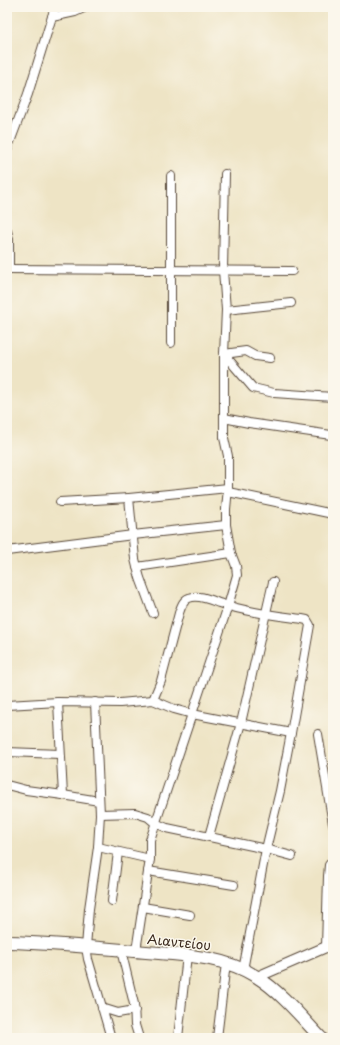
<svg xmlns="http://www.w3.org/2000/svg" width="340" height="1045" viewBox="0 0 340 1045" font-family="'Playpen Sans',sans-serif">
<style>
.lines{fill:none;stroke-linecap:round;stroke-linejoin:round}
.minor-casing{stroke:#564637;stroke-width:10}
.tertiary-casing{stroke:#564637;stroke-width:12}
.secondary-casing{stroke:#564637;stroke-width:14}
.minor{stroke:#fff;stroke-width:8}
.tertiary{stroke:#fff;stroke-width:10}
.secondary{stroke:#fff;stroke-width:12}
.labels{text-anchor:middle;stroke-width:3;stroke-linejoin:round;paint-order:stroke}
.street-label{font-size:13px;fill:#3b2a1e;stroke:#fbf7ec}
</style>
<rect width="100%" height="100%" fill="#fbf7ec"/>
<filter id="ink" filterUnits="userSpaceOnUse"><feTurbulence type="fractalNoise" baseFrequency=".025" numOctaves="2"/><feDisplacementMap in="SourceGraphic" scale="8" xChannelSelector="R" yChannelSelector="G"/><feConvolveMatrix kernelMatrix="1 2 1 2 8 2 1 2 1" color-interpolation-filters="sRGB"/></filter>
<filter id="wash" filterUnits="userSpaceOnUse"><feTurbulence type="fractalNoise" baseFrequency=".012" numOctaves="4" result="noise"/><feDisplacementMap in="SourceGraphic" scale="16" xChannelSelector="R" yChannelSelector="G"/><feGaussianBlur stdDeviation="0.9" result="paint"/><feColorMatrix in="noise" values="0 0 0 0 0 0 0 0 0 0 0 0 0 0 0 0 0 1.4 0 .05"/><feComposite in="paint" operator="in"/></filter>
<g filter="url(#wash)">
<rect width="100%" height="100%" fill="#eee4c5"/>
</g>
<g filter="url(#ink)">
<g class="lines">
<!-- minor casing -->
<g class="minor-casing">
<g id="minor">
<path d="M52 17 75 12 86 7"/>
<path d="M7 150 28 94 55 7"/>
<path d="M171 176V343"/>
<path d="M7 231 9 239V269"/>
<path d="M7 269 292 271"/>
<path d="M226 310 291 303"/>
<path d="M224 354 253 388 274 393 333 397"/>
<path d="M224 354 246 351 255 356 270 358"/>
<path d="M224 418 249 423 331 435"/>
<path d="M228 488 129 498 135 559 137 567 231 553"/>
<path d="M228 492 333 514"/>
<path d="M60 502 129 498"/>
<path d="M7 551 133 535 226 525"/>
<path d="M137 567 140 578 153 613"/>
<path d="M153 700 161 681 179 613C181 607 183 600 189 598 198 594 211 600 219 603 246 612 274 615 302 619L307 620 310 625 291 733 280 791 266 849 243 970"/>
<path d="M58 702 63 795"/>
<path d="M95 702 100 814 98 847 89 909 86 947 88 959 111 1038"/>
<path d="M7 705 58 702 120 703 153 700 174 709 192 714 291 733"/>
<path d="M318 734 333 824"/>
<path d="M7 752 60 754"/>
<path d="M7 785 26 790 63 795 99 801"/>
<path d="M100 814 135 813 148 817 155 823 167 828 266 849 292 856"/>
<path d="M209 836 241 723 273 582"/>
<path d="M98 847 150 859"/>
<path d="M148 871 234 885"/>
<path d="M112 901 118 852"/>
<path d="M143 907 190 915"/>
<path d="M326 947 328 876 329 865 333 860"/>
<path d="M121 950 134 1004 135 1025 139 1038"/>
<path d="M136 951 150 859V840L228 606 237 575 236 566 231 553 226 525V509L228 488V456L224 438V354L226 310 223 270 225 174"/>
<path d="M102 1008 118 1013 135 1010"/>
<path d="M178 1038 187 955"/>
<path d="M217 1038 226 963"/>
</g>
</g>
<!-- tertiary casing -->
<g class="tertiary-casing">
<path id="tertiary" d="M257 977 326 947H331L333 944"/>
</g>
<!-- secondary casing -->
<g class="secondary-casing">
<path id="secondary" d="M7 942C50 943 92 947 134 951 176 955 220 954 257 977 281 992 302 1018 321 1038"/>
</g>
<!-- minor -->
<use href="#minor" class="minor"/>
<!-- tertiary -->
<use href="#tertiary" class="tertiary"/>
<!-- secondary -->
<use href="#secondary" class="secondary"/>
</g>
</g>
<g class="labels">
<!-- street labels -->
<g class="street-label">
<text transform="translate(179 942) rotate(6)" y="5">Αιαντείου</text>
</g>
</g>
<!-- margin -->
<rect width="340" height="1045" fill="none" stroke="#fbf7ec" stroke-width="24"/>
</svg>
